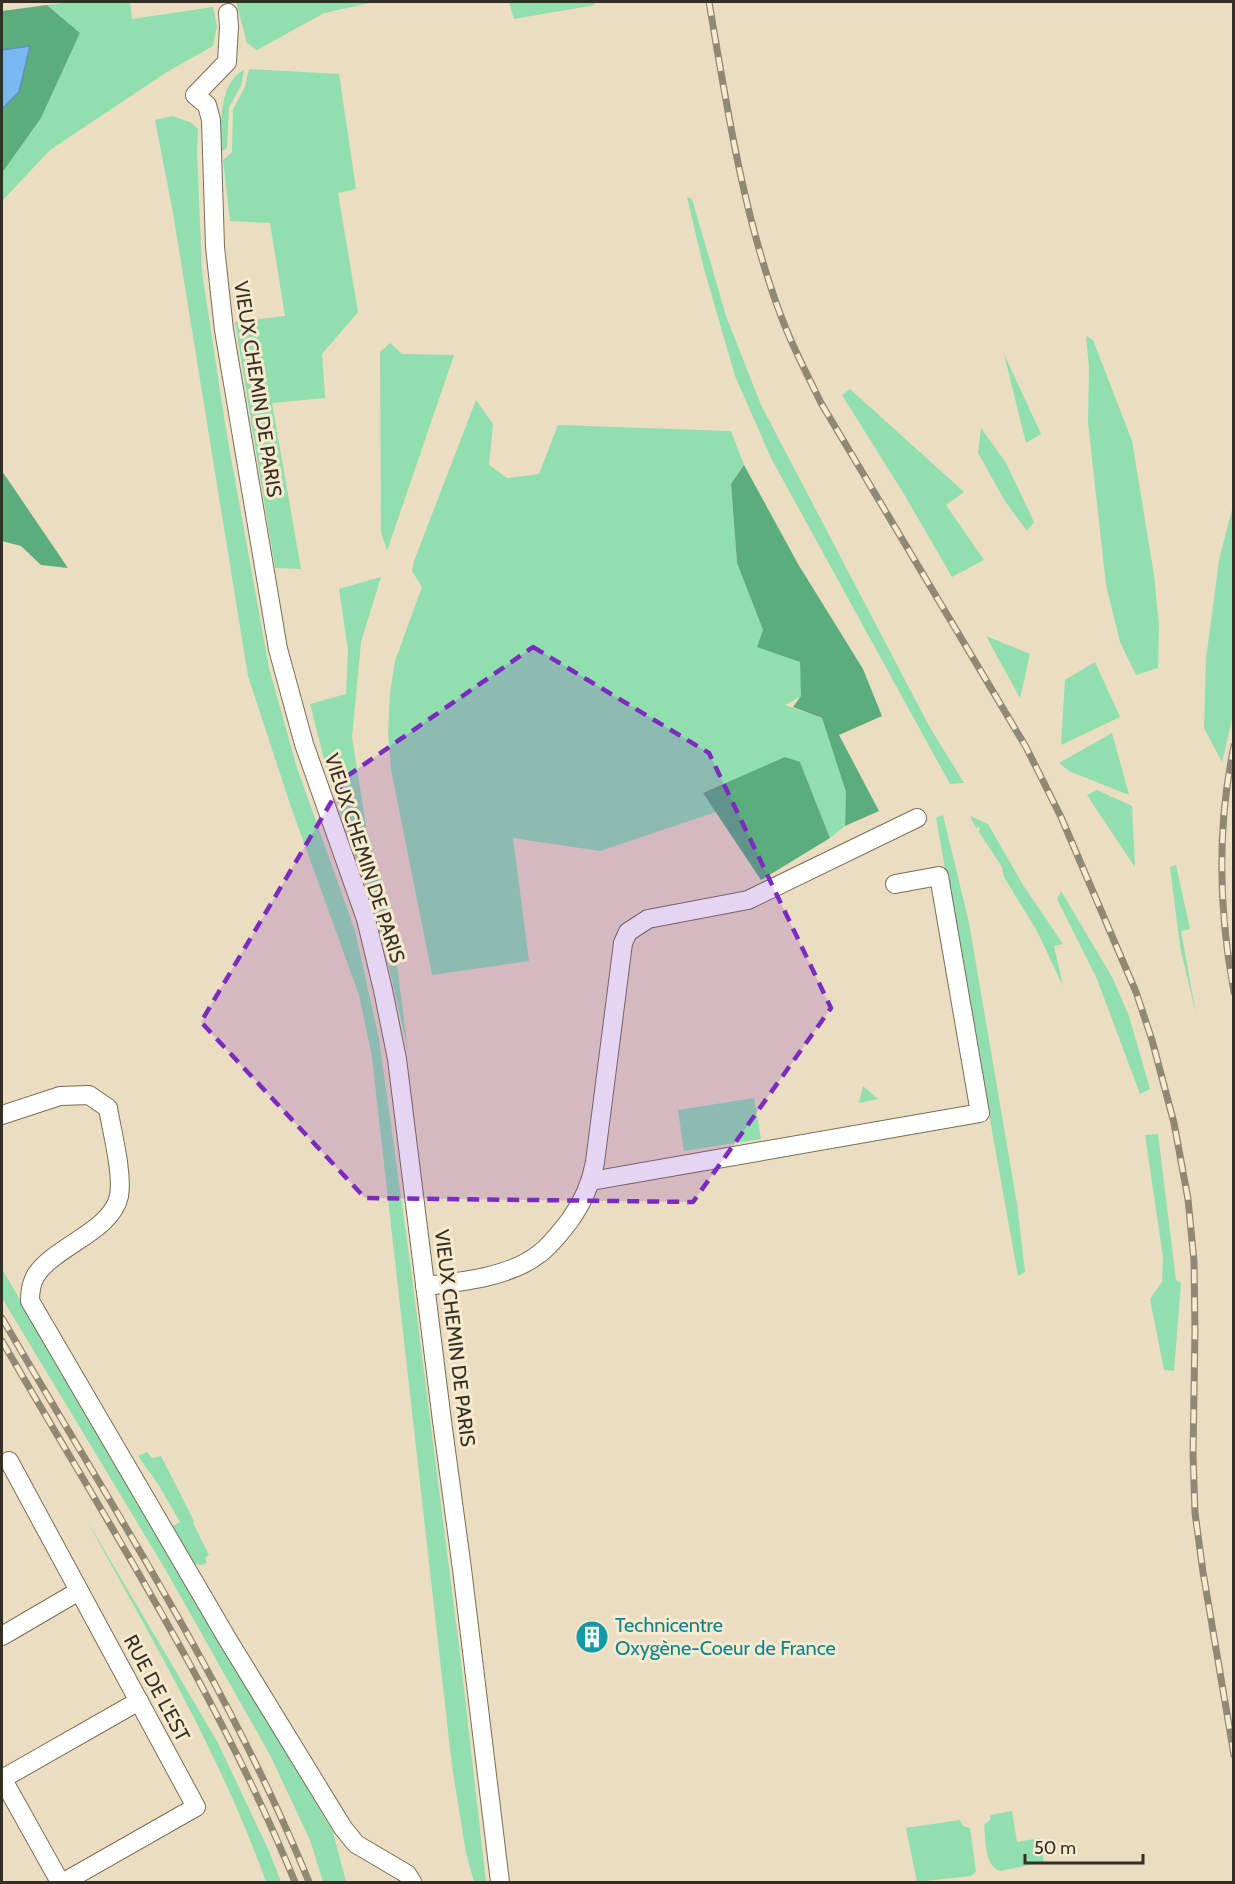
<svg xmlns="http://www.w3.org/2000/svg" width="1235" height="1884" viewBox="0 0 1235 1884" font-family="Cabin,sans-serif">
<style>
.green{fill:#91deae}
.forest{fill:#5cad7e}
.water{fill:#79b9f3;stroke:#6490b5;stroke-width:1.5}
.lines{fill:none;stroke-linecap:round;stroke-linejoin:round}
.street-casing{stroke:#796e54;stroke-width:20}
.street{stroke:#fff;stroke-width:18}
.rail-casing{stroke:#918874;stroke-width:7}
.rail{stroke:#f7eace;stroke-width:4.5;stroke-dasharray:14;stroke-linecap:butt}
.marked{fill:#7b2cbf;fill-opacity:0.2;stroke:#7b2cbf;stroke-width:4.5;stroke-dasharray:12 8;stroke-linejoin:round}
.labels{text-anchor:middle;stroke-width:6;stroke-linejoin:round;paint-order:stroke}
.street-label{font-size:20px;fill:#342f24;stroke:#f7eace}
.culture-label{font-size:20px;fill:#0d838f;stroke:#f7eace;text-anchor:start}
</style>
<rect width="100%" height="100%" fill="#eaddc1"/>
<!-- green -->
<g class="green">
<path d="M72 2H130L132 19 213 7 217 26 213 46 167 72 50 150 2 201V173L41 118 80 33 47 5Z"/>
<path d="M236 2H375L324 13 257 50 247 43Z"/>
<path d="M509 2H594L595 5 514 19Z"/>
<path d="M249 69 339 74 356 189 338 193 358 312 322 354 325 398 272 403 301 569 275 568 235 322 285 316 270 223 230 221 223 160 232 152 233 109 245 87Z"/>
<path d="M244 70 241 86 229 107 227 148 220 153C221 128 218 82 244 70Z"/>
<path d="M172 116 190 122 198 129 197 152 202 272 226 430 269 668 297 768 355 931 379 1039 410 1262 461 1662 486 1882H474L466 1853 452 1766 372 1057 359 995 292 810 248 676 173 213 155 120Z"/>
<path d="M687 197 692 199 726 316 761 405 929 726 964 783 950 784 771 458 735 376 703 265Z"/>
<path d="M1086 336 1093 340 1132 441 1154 575 1159 626 1158 668 1136 675 1120 642 1106 585 1088 422 1089 367Z"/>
<path d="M390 343 402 354 454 355 387 551 381 532 380 352Z"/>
<path d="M1004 354 1041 434 1026 443Z"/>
<path d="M850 389 964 492 946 505 984 560 952 577 904 494 842 395Z"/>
<path d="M476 400 493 424 489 465 507 478 539 474 558 425 731 431 744 465 731 484 737 563 763 630 800 661 802 696 785 705 822 718 846 792 845 826 830 838 800 762 703 793 716 812 600 851 513 838 529 961 432 975 391 769 388 730 390 693 395 661 422 587 412 571 414 561Z"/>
<path d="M981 428 1006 463 1034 522 1027 531 1005 501 978 453Z"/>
<path d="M1233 506 1234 711 1222 762 1204 728 1206 659 1219 560Z"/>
<path d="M381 577 361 642 352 737 366 826 393 934 408 1051 385 949 367 890 330 783 310 704 346 694 348 650 339 589Z"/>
<path d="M986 636 1030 654 1020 698Z"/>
<path d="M1095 662 1120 717 1061 745 1065 680Z"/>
<path d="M1112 733 1129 795 1069 771 1059 763Z"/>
<path d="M1097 790 1132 806 1135 867 1087 795Z"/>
<path d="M943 815 969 923 1017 1204 1025 1272 1018 1276 936 818Z"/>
<path d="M970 816 988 824 1023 885 1063 944 1054 946 1063 986 1037 931 1004 877 1002 867 979 832 980 827 976 828Z"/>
<path d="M1176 865 1190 929 1181 931 1196 1014 1180 947 1170 867Z"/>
<path d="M1061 891 1112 977 1129 1016 1150 1089 1140 1094 1097 979 1057 899Z"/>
<path d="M863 1086 878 1099 859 1103Z"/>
<path d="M754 1098 761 1139 684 1151 678 1110Z"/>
<path d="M1158 1134 1176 1280 1181 1283 1174 1371 1164 1370 1150 1299 1162 1282 1163 1257 1145 1135Z"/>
<path d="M2 1269 333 1832 346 1882H323L310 1840 270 1755 164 1567 2 1298Z"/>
<path d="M147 1452 152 1458 161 1456 194 1521 193 1523 209 1555 205 1558 207 1563 201 1565 192 1563 172 1527 180 1522 158 1484 138 1456Z"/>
<path d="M86 1519 217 1741 269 1851 281 1882H266C221 1755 151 1638 86 1519Z"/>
<path d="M1012 1811 1017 1842 1040 1838 1044 1862 1000 1871C984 1866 986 1839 984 1825L990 1820 991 1815Z"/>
<path d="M960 1820 963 1826 970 1828 976 1872 971 1876 917 1882 906 1828Z"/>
</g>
<!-- forest -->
<g class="forest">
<path d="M47 5 80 33 41 118 2 173V109L19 92 30 47 2 50V11Z"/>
<path d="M744 465 798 564 863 669 882 716 839 735 879 811 845 826 846 792 822 718 793 707 801 696 800 662 757 647 763 630 737 563 731 484Z"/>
<path d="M2 471 68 568 41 565 21 546 2 541Z"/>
<path d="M785 757 800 762 830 838 761 880 703 793Z"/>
</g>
<!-- water -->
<path class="water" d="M30 46 19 92 2 109V50Z"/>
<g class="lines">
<!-- street casing -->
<g class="street-casing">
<g id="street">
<path d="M228 13 229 27 227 62 195 95 207 105 211 120 215 247 224 330 278 649 304 744 366 919 383 990 397 1059 442 1421 462 1569 500 1882"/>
<path d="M2 1115 60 1096 89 1095 108 1108C112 1132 123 1173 119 1196 112 1231 55 1246 36 1275 31 1283 30 1292 30 1301L228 1640 343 1828 356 1844 407 1874 412 1882"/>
<path d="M591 1181 980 1113 939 876 895 884"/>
<path d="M425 1286C460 1282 510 1277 539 1254 551 1245 561 1232 570 1220 583 1202 591 1184 595 1162L623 943 628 932 648 919 748 900 917 818"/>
<path d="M9 1461 196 1807 64 1882"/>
<path d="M2 1636 79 1591"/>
<path d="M2 1778 60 1882"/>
<path d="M2 1779 139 1701"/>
</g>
</g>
<!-- street -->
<use href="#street" class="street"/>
<!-- rail casing -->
<g class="rail-casing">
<g id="rail">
<path d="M709 2C727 107 743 215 781 316 792 346 807 374 821 403L1026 747 1061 817 1136 992 1152 1040 1174 1123 1188 1199 1194 1261 1195 1330 1193 1455 1195 1513 1203 1572 1234 1755"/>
<path d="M1234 746C1217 826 1219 912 1234 992"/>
<path d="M2 1318C109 1503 228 1683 309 1882"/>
<path d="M2 1341C105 1519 217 1692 295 1882"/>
</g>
</g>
<!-- rail -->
<use href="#rail" class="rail"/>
</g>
<!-- marked area -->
<path class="marked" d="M533 647 709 753 831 1008 693 1202 365 1198 201 1022 346 777Z"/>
<!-- icons -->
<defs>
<g id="building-disc" transform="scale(1.725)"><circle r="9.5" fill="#0f9aa8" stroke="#f7eace"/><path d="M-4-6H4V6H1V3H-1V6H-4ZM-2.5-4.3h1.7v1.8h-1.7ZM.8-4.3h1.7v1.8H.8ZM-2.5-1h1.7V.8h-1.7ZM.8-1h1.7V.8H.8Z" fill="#fff"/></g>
</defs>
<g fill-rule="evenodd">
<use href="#building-disc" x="592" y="1637"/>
</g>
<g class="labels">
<!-- street labels -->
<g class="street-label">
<text transform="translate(258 389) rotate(81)" y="7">VIEUX CHEMIN DE PARIS</text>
<text transform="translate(365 858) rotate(72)" y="7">VIEUX CHEMIN DE PARIS</text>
<text transform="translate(455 1338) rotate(83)" y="7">VIEUX CHEMIN DE PARIS</text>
<text transform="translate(157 1688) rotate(62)" y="7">RUE DE L'EST</text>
</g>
<!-- culture labels -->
<g class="culture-label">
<text x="615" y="1632">Technicentre<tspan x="615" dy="23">Oxygène-Coeur de France</tspan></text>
</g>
</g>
<!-- border -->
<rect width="1235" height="1884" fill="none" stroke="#342f24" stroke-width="6"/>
<!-- scale -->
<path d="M1025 1854v9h118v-9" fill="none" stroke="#342f24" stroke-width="3"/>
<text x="1034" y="1854" font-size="18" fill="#342f24" stroke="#f7eace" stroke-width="4.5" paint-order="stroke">50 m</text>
</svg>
